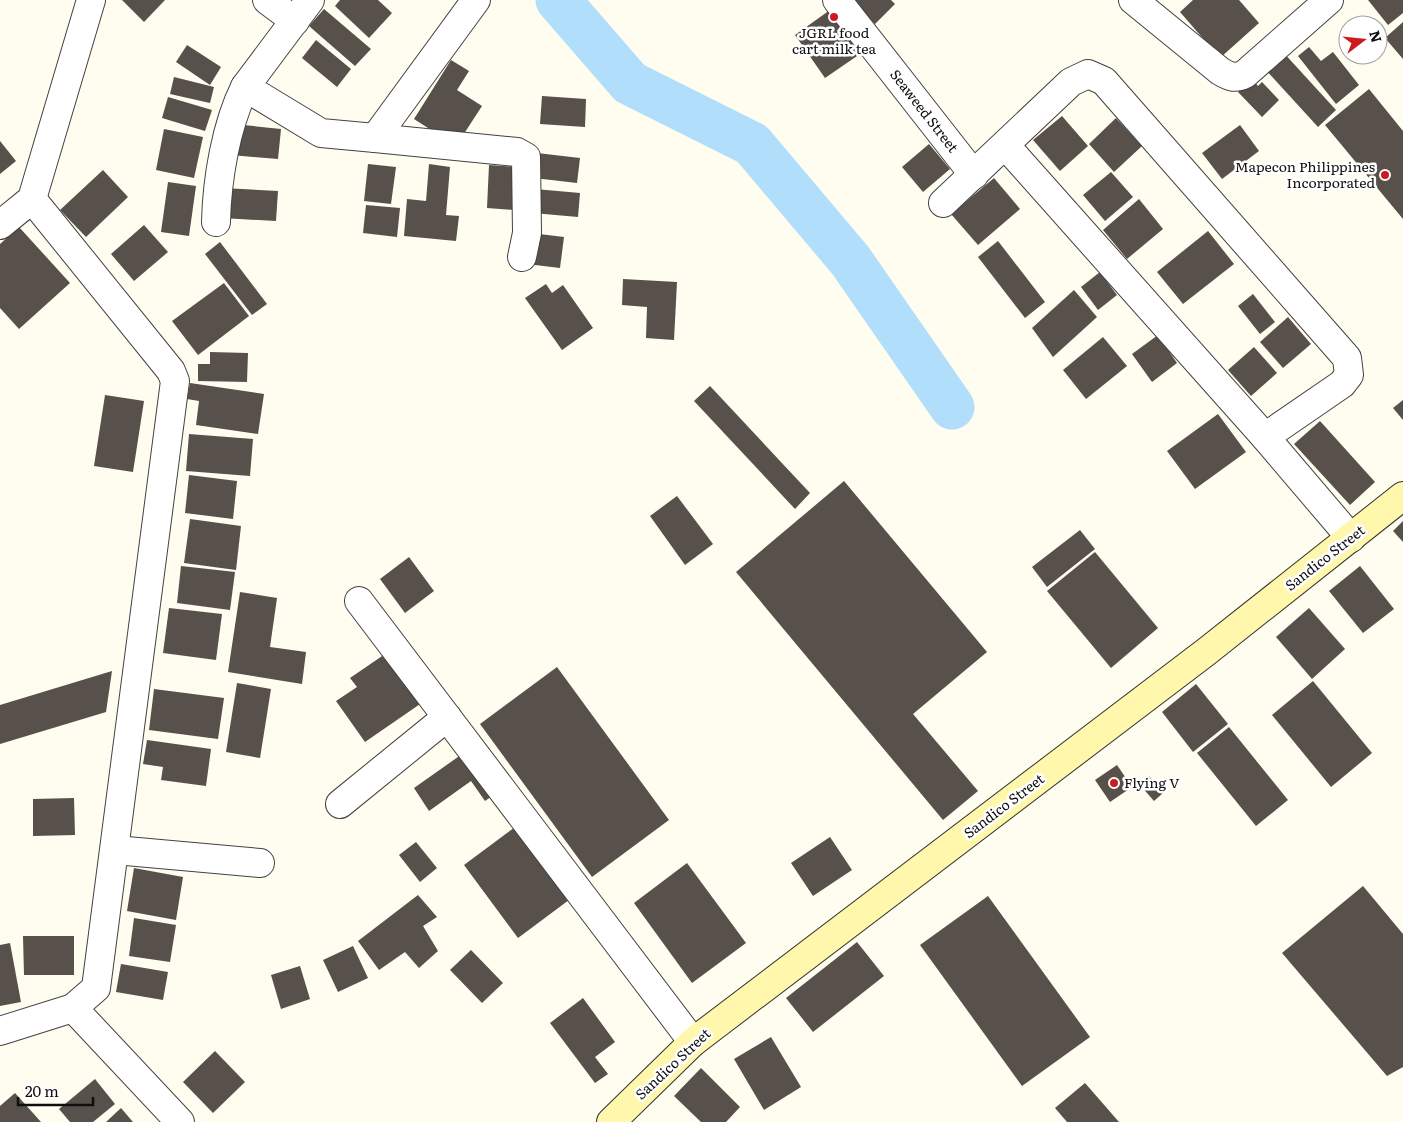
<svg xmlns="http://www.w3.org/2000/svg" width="1403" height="1122" viewBox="0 0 1403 1122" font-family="Literata,serif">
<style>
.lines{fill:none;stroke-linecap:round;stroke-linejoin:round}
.river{stroke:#b0defb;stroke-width:45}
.building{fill:#58504a}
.street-casing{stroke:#424242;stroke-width:30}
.secondary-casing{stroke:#313131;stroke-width:30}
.street{stroke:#fff;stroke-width:28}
.secondary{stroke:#fff7ab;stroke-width:28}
.poi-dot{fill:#cb1a20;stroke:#fff;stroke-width:2}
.labels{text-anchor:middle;stroke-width:5;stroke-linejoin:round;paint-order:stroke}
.poi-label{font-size:14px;fill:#0f0f0f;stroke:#fff}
.street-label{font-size:14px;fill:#0f0f0f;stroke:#fff}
</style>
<rect width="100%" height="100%" fill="#fffcf0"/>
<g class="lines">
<!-- river -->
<path class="river" d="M558 0 630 83 752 144 850 260 952 407"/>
</g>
<!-- building -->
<g class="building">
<path d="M122 0H165L144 22Z"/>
<path d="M340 0H378L392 13 369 38 335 6Z"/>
<path d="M850 0H891L895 4 875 24Z"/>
<path d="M1193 0H1239L1259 23 1220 58 1180 12Z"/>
<path d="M1368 0H1403V13L1388 25Z"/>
<path d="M324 9 371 49 355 66 309 26Z"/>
<path d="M830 10 860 54 825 78 795 35Z"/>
<path d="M1403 22V59L1385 38Z"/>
<path d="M316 40 351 69 337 87 302 58Z"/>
<path d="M187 45 221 67 210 85 176 62Z"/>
<path d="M1309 47 1321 61 1333 52 1359 85 1336 104 1298 56Z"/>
<path d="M1282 51 1336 110 1318 127 1264 68Z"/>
<path d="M451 60 469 71 457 90 482 106 456 146 414 119Z"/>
<path d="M174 77 214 87 210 103 170 94Z"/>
<path d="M1252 79 1258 86 1262 82 1279 100 1262 117 1238 92Z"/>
<path d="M1369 89 1403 131V219L1325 125Z"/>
<path d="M542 96 586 99 585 127 540 124Z"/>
<path d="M168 97 212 110 205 131 162 118Z"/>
<path d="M1062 116 1088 146 1060 171 1033 140Z"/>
<path d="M1116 118 1142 146 1114 172 1089 144Z"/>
<path d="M234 124 281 129 278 159 231 155Z"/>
<path d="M1240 125 1259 151 1222 179 1202 153Z"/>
<path d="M164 129 203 137 194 178 156 170Z"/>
<path d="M0 141 16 161 0 174Z"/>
<path d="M929 144 950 169 923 192 902 167Z"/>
<path d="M537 153 580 158 577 183 534 178Z"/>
<path d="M368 164 396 167 391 204 364 201Z"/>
<path d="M429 164 450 167 446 215 459 216 456 241 404 236 407 199 426 201Z"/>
<path d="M489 165 518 167 515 210 487 208Z"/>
<path d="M103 170 128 197 86 237 60 210Z"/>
<path d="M1111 172 1133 197 1105 221 1083 195Z"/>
<path d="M994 178 1020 209 978 245 951 214Z"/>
<path d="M168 182 196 186 189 236 161 232Z"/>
<path d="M223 188 278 191 276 221 222 218Z"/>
<path d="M535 189 580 193 578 217 533 213Z"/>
<path d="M1139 199 1163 229 1127 259 1103 230Z"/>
<path d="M366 205 400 208 397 237 363 233Z"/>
<path d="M144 225 168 252 134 281 111 254Z"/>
<path d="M19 227 70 283 19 329 0 308V244Z"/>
<path d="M1208 231 1234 264 1183 304 1157 272Z"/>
<path d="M531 233 564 237 560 268 527 264Z"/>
<path d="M998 241 1045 302 1025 318 978 257Z"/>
<path d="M220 242 267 304 252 315 205 254Z"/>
<path d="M1100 272 1117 295 1098 310 1081 287Z"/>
<path d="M623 279 677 282 674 340 646 338 647 307 622 305Z"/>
<path d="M224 283 249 316 198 355 172 321Z"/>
<path d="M546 284 552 293 563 285 593 328 562 350 525 298Z"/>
<path d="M1074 290 1097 317 1053 357 1032 328Z"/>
<path d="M1253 294 1275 322 1260 334 1238 306Z"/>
<path d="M1288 317 1311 344 1283 368 1260 342Z"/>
<path d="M1158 335 1177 363 1152 382 1132 354Z"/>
<path d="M1103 337 1127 366 1086 399 1063 370Z"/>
<path d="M1254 347 1277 373 1251 396 1228 370Z"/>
<path d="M210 352 248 353 247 382 198 381V364H210Z"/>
<path d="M190 383 264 394 258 434 196 425 199 401 187 399Z"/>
<path d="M710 386 810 493 795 509 694 401Z"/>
<path d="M105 395 144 401 133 472 94 466Z"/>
<path d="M1403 400V420L1393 408Z"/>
<path d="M1218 414 1246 452 1195 489 1167 451Z"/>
<path d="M1320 421 1375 482 1350 505 1294 444Z"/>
<path d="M189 434 253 439 250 476 186 471Z"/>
<path d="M189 475 237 481 233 519 185 513Z"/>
<path d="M844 481 987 652 913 714 978 791 943 820 736 572Z"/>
<path d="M677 496 713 544 685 565 650 516Z"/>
<path d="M190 519 241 526 236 570 184 563Z"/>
<path d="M1403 521V542L1393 531Z"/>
<path d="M1080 530 1095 549 1047 587 1032 567Z"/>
<path d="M1095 552 1158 628 1111 668 1047 591Z"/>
<path d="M409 557 434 591 405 613 380 579Z"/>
<path d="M181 566 235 572 230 610 177 603Z"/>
<path d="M1360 566 1394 609 1363 633 1329 591Z"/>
<path d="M240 592 277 598 270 647 306 652 302 684 228 672Z"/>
<path d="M169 608 222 614 216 660 163 653Z"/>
<path d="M1309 608 1345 649 1312 679 1276 637Z"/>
<path d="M388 652 423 702 365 742 336 701 357 687 350 678Z"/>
<path d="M557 667 669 820 592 877 480 724Z"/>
<path d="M112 671 106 712 0 744V705Z"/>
<path d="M1313 681 1372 753 1331 787 1272 715Z"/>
<path d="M237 683 271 689 260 758 226 752Z"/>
<path d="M1196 684 1228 724 1193 752 1162 712Z"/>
<path d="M154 689 224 698 218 739 149 730Z"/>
<path d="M1229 727 1288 800 1256 826 1197 753Z"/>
<path d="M147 740 211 749 206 786 161 780 163 767 143 764Z"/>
<path d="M465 752 495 794 485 801 471 781 429 811 414 788Z"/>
<path d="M1117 765 1132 787 1110 802 1095 780Z"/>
<path d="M1149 776 1163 793 1154 801 1140 785Z"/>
<path d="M74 798 75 835 33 836V799Z"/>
<path d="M519 824 573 897 518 938 464 865Z"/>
<path d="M830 837 852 870 813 896 791 863Z"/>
<path d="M416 842 437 868 420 882 399 855Z"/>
<path d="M687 863 746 943 692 983 634 903Z"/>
<path d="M134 868 183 877 176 920 127 911Z"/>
<path d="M1363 886 1403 934V1067L1387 1076 1282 953Z"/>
<path d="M418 895 437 917 423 926 438 951 419 968 405 952 379 970 358 941Z"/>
<path d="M988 896 1090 1037 1022 1086 920 945Z"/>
<path d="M134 918 176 925 170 962 129 956Z"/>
<path d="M23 936H74V975H24Z"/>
<path d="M857 942 884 976 813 1032 786 998Z"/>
<path d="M10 943 21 1002 0 1006V945Z"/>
<path d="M353 946 368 978 338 992 323 960Z"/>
<path d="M471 950 503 983 482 1003 450 970Z"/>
<path d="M121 964 168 972 163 1000 116 992Z"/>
<path d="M300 966 310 999 281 1009 271 975Z"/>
<path d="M583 998 615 1042 595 1057 608 1074 595 1083 550 1023Z"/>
<path d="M771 1037 801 1087 764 1110 734 1059Z"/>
<path d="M215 1051 245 1082 213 1113 183 1082Z"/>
<path d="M701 1068 740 1107 726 1122H701L674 1096Z"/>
<path d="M95 1079 115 1104 93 1122H70L59 1109Z"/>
<path d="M1085 1083 1119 1122H1067L1055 1108Z"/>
<path d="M15 1093 41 1122H0V1106Z"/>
<path d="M121 1108 133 1122H106Z"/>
</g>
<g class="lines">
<!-- street casing -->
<g class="street-casing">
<g id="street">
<path d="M267 0 295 21"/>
<path d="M310 0 245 87 321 133 375 138 476 0"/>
<path d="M837 0 974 175"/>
<path d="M1133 0 1220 71C1230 77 1235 79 1245 74L1329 0"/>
<path d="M375 138 517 152 526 157 527 233 522 257"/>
<path d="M1006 146 1265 437 1351 538"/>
<path d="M32 199 171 371 175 381 96 988 73 1008 180 1122"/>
<path d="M943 203 1071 82 1088 74 1104 81 1347 358 1349 375 1342 384 1265 437"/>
<path d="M216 222C217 179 226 125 245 87"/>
<path d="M0 225 32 199 91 0"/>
<path d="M359 601 693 1042"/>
<path d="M340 804 447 717"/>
<path d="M115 850 260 863"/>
<path d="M0 1031 73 1008"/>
</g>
</g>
<!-- secondary casing -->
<g class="secondary-casing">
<path id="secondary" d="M611 1122 693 1042 1206 652 1403 496"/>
</g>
<!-- street -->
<use href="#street" class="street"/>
<!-- secondary -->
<use href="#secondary" class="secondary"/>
</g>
<!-- markers -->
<g class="poi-dot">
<circle cx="834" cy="17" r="5"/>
<circle cx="1385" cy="175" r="5"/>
<circle cx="1114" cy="783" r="5"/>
</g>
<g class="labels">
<!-- poi labels -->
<g class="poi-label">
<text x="834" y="38">JGRL food<tspan x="834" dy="16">cart milk tea</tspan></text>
<text x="1375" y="172" text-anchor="end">Mapecon Philippines<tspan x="1375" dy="16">Incorporated</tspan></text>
<text x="1124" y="788" text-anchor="start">Flying V</text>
</g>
<!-- street labels -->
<g class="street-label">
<text transform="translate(924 111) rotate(52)" y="5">Seaweed Street</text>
<text transform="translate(1325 558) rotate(-38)" y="5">Sandico Street</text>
<text transform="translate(1004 806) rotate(-37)" y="5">Sandico Street</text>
<text transform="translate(673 1064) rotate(-43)" y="5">Sandico Street</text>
</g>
</g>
<!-- north arrow -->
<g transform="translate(1363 40) rotate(74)"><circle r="24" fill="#ffffff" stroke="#9f9f9f"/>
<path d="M0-4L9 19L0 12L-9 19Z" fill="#cb1a20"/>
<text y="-8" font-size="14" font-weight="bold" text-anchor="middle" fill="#0f0f0f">N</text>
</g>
<!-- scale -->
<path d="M18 1097v8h75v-8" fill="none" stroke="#0f0f0f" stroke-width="2.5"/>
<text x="25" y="1097" font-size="15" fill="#0f0f0f" stroke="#ffffff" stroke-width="4" paint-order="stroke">20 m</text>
</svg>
